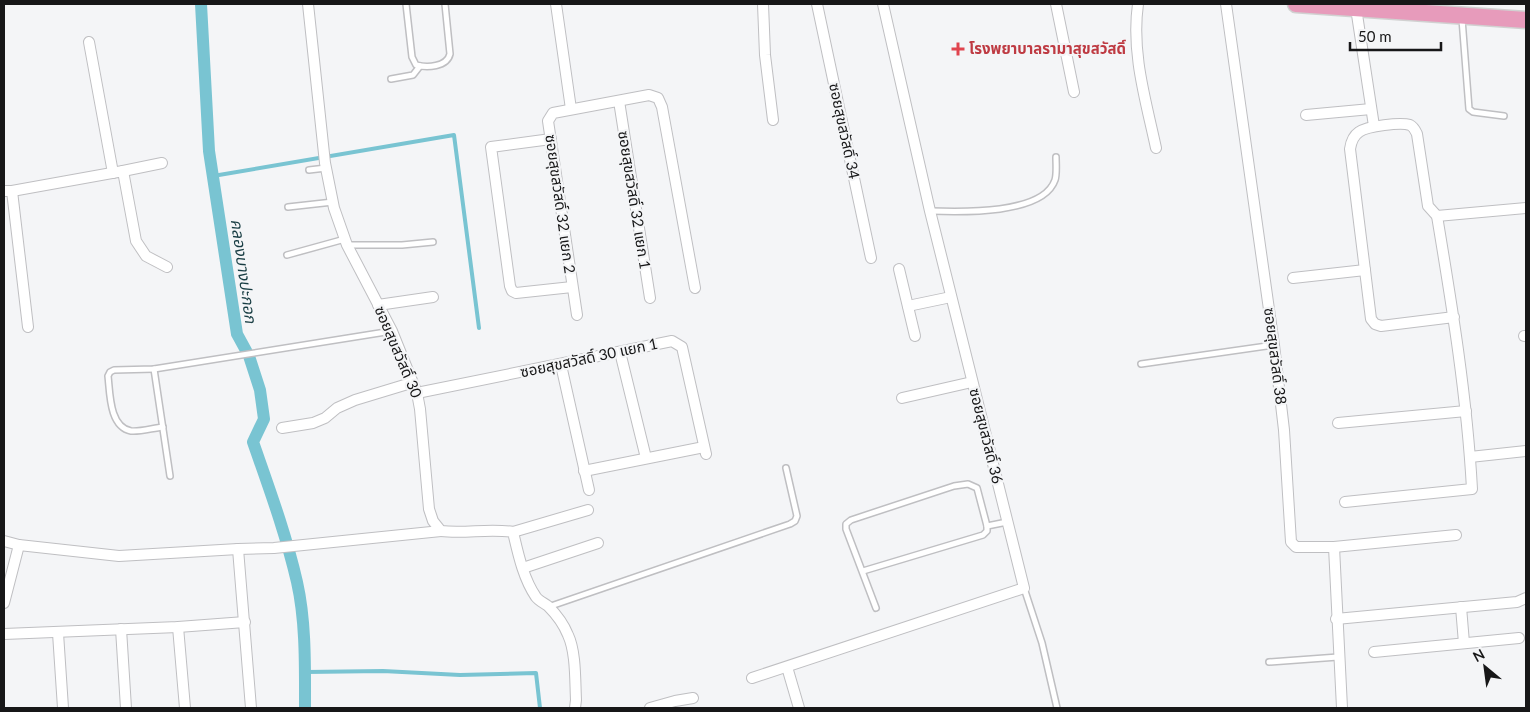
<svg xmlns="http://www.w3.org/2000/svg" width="1530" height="712" viewBox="0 0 1530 712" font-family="Lato,'Noto Sans Thai',sans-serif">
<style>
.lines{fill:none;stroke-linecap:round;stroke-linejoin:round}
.stream{stroke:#79c4d2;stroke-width:4}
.canal{stroke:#79c4d2;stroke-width:12}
.lane-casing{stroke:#bfbfc2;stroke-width:8}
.street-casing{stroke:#bfbfc2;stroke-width:12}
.primary-casing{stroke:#d1d1d1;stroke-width:19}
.lane{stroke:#fff;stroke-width:5}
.street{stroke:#fff;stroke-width:10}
.primary{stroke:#e79bbb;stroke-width:16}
.health-dot{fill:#e0444e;stroke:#f4f5f7;stroke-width:2}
.labels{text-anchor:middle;stroke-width:4.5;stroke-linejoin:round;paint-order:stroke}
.health-label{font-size:15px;font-weight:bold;fill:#be3a42;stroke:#f4f5f7;text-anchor:start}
.street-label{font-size:15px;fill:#171718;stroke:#f4f5f7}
.water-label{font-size:16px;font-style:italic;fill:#183d43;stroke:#f4f5f7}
</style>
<rect width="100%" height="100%" fill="#f4f5f7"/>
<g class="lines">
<!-- stream -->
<g class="stream">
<path d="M213 176 454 135 479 328"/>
<path d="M306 672 383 671 460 675 536 673 540 708"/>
</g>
<!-- canal -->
<path class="canal" d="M201 4 209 151 237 334 249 356 260 390 264 419 253 442C269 488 286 534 297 582 306 622 305 667 305 708"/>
<!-- lane casing -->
<g class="lane-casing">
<g id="lane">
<path d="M406 4 412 57 416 65C427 68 447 67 450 54L445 4"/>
<path d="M1462 19 1469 109 1473 112 1504 116"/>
<path d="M391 79 413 75 420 66"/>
<path d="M309 170 326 168"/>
<path d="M288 207 333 202"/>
<path d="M930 211C960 212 1043 215 1055 180 1057 174 1056 164 1056 157"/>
<path d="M348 245H402L433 242"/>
<path d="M287 255 345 239"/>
<path d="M1141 364 1274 345"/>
<path d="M154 369 170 476"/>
<path d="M163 427C153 428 140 432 131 431 109 427 110 392 108 376L110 372 114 370 154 369 392 331"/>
<path d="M863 571 983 535 987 531V526"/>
<path d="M1024 588 1042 643 1057 708"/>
<path d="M548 607 790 524 795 521 797 516 786 468"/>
<path d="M876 608 846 529V524L851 520 954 486 968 484 977 488 987 526 1007 522"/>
<path d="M1269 662 1338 657"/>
</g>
</g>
<!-- street casing -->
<g class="street-casing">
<g id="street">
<path d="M308 4 325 163 334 208 347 245 392 331 417 393 420 409 429 509 433 521 441 531C465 534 489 528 513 532 518 553 523 578 536 597 539 601 544 603 548 606 556 614 564 625 568 635 576 652 575 680 576 700L575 708"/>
<path d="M556 4 571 109"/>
<path d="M763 4 765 55 773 120"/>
<path d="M817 4 871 258"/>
<path d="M1056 4 1074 92"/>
<path d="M1138 4C1131 53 1146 101 1156 148"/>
<path d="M1226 4 1274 345 1284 430 1291 542 1296 547H1334L1456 535"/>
<path d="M1356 8 1374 126"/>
<path d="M89 42 113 173"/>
<path d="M619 101 650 298"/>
<path d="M1306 115 1371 109"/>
<path d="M551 139 491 147 510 286 512 291 516 293 572 287"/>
<path d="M123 171 162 163"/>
<path d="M4 191H12L123 171 136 241 146 256 167 267"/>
<path d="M12 191 28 327"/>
<path d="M1437 216 1526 208"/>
<path d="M899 269 915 336"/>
<path d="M1293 278 1365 270"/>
<path d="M378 305 433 297"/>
<path d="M908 306 951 297"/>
<path d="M577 315 548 121 553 113 649 95 658 98 662 107 695 288"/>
<path d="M1524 336H1526"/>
<path d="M620 352 646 458"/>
<path d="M561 365 589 490"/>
<path d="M417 393 672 341 682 347 706 454"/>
<path d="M902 398 972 382"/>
<path d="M1338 423 1466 411"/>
<path d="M282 428 313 423 325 418 337 408 355 400 411 383"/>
<path d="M1470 457 1526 451"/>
<path d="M584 471 704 447"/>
<path d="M1345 502 1472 489C1467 397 1452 306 1437 216L1428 206 1417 134C1415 130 1414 127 1410 125 1401 122 1367 126 1359 132 1353 136 1351 142 1350 149L1371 319 1375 324 1381 326 1454 317"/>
<path d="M513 532 588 510"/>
<path d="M4 541 19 545 119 556 238 549 274 548 441 531"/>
<path d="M1334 547 1342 708"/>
<path d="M238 549 251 708"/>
<path d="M523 568 598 543"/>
<path d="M4 603 19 545"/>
<path d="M1461 607 1464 643"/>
<path d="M1336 619 1517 602 1526 598"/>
<path d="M178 627 185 708"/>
<path d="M121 629 126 708"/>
<path d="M58 633 63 708"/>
<path d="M4 634 178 627 245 622"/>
<path d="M1374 652 1519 638"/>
<path d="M787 667 799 708"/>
<path d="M752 678 1024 588 930 211 883 4"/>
<path d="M650 708 675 701 693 698"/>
</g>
</g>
<!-- primary casing -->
<g class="primary-casing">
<path id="primary" d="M1296 4 1526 20"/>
</g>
<!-- lane -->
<use href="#lane" class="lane"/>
<!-- street -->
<use href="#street" class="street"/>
<!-- primary -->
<use href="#primary" class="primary"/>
</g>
<!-- markers -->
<path class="health-dot" d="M955.5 41.5h5v5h5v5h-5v5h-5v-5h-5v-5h5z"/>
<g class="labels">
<!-- health labels -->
<g class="health-label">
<text x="969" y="54">โรงพยาบาลรามาสุขสวัสดิ์</text>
</g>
<!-- street labels -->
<g class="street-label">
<text transform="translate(844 131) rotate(78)" y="5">ซอยสุขสวัสดิ์ 34</text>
<text transform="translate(634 200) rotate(81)" y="5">ซอยสุขสวัสดิ์ 32 แยก 1</text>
<text transform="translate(560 204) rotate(82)" y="5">ซอยสุขสวัสดิ์ 32 แยก 2</text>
<text transform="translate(398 352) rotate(67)" y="5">ซอยสุขสวัสดิ์ 30</text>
<text transform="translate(1275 356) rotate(83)" y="5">ซอยสุขสวัสดิ์ 38</text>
<text transform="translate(589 358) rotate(-12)" y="5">ซอยสุขสวัสดิ์ 30 แยก 1</text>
<text transform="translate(986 436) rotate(76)" y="5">ซอยสุขสวัสดิ์ 36</text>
</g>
<!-- water labels -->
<g class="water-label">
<text transform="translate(244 271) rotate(82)" y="6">คลองบางปะกอก</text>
</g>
</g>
<!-- border -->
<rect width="1530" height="712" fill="none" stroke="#171718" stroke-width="10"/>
<!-- north arrow -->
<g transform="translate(1485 667) rotate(331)" stroke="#f4f5f7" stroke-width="4" paint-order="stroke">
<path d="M0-4L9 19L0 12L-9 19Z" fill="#171718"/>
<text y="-8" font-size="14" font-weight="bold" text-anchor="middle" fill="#171718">N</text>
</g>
<!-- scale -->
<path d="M1350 42v8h91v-8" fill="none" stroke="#171718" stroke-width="2.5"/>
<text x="1358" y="42" font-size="15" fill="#171718" stroke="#f4f5f7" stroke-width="4" paint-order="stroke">50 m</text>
</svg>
